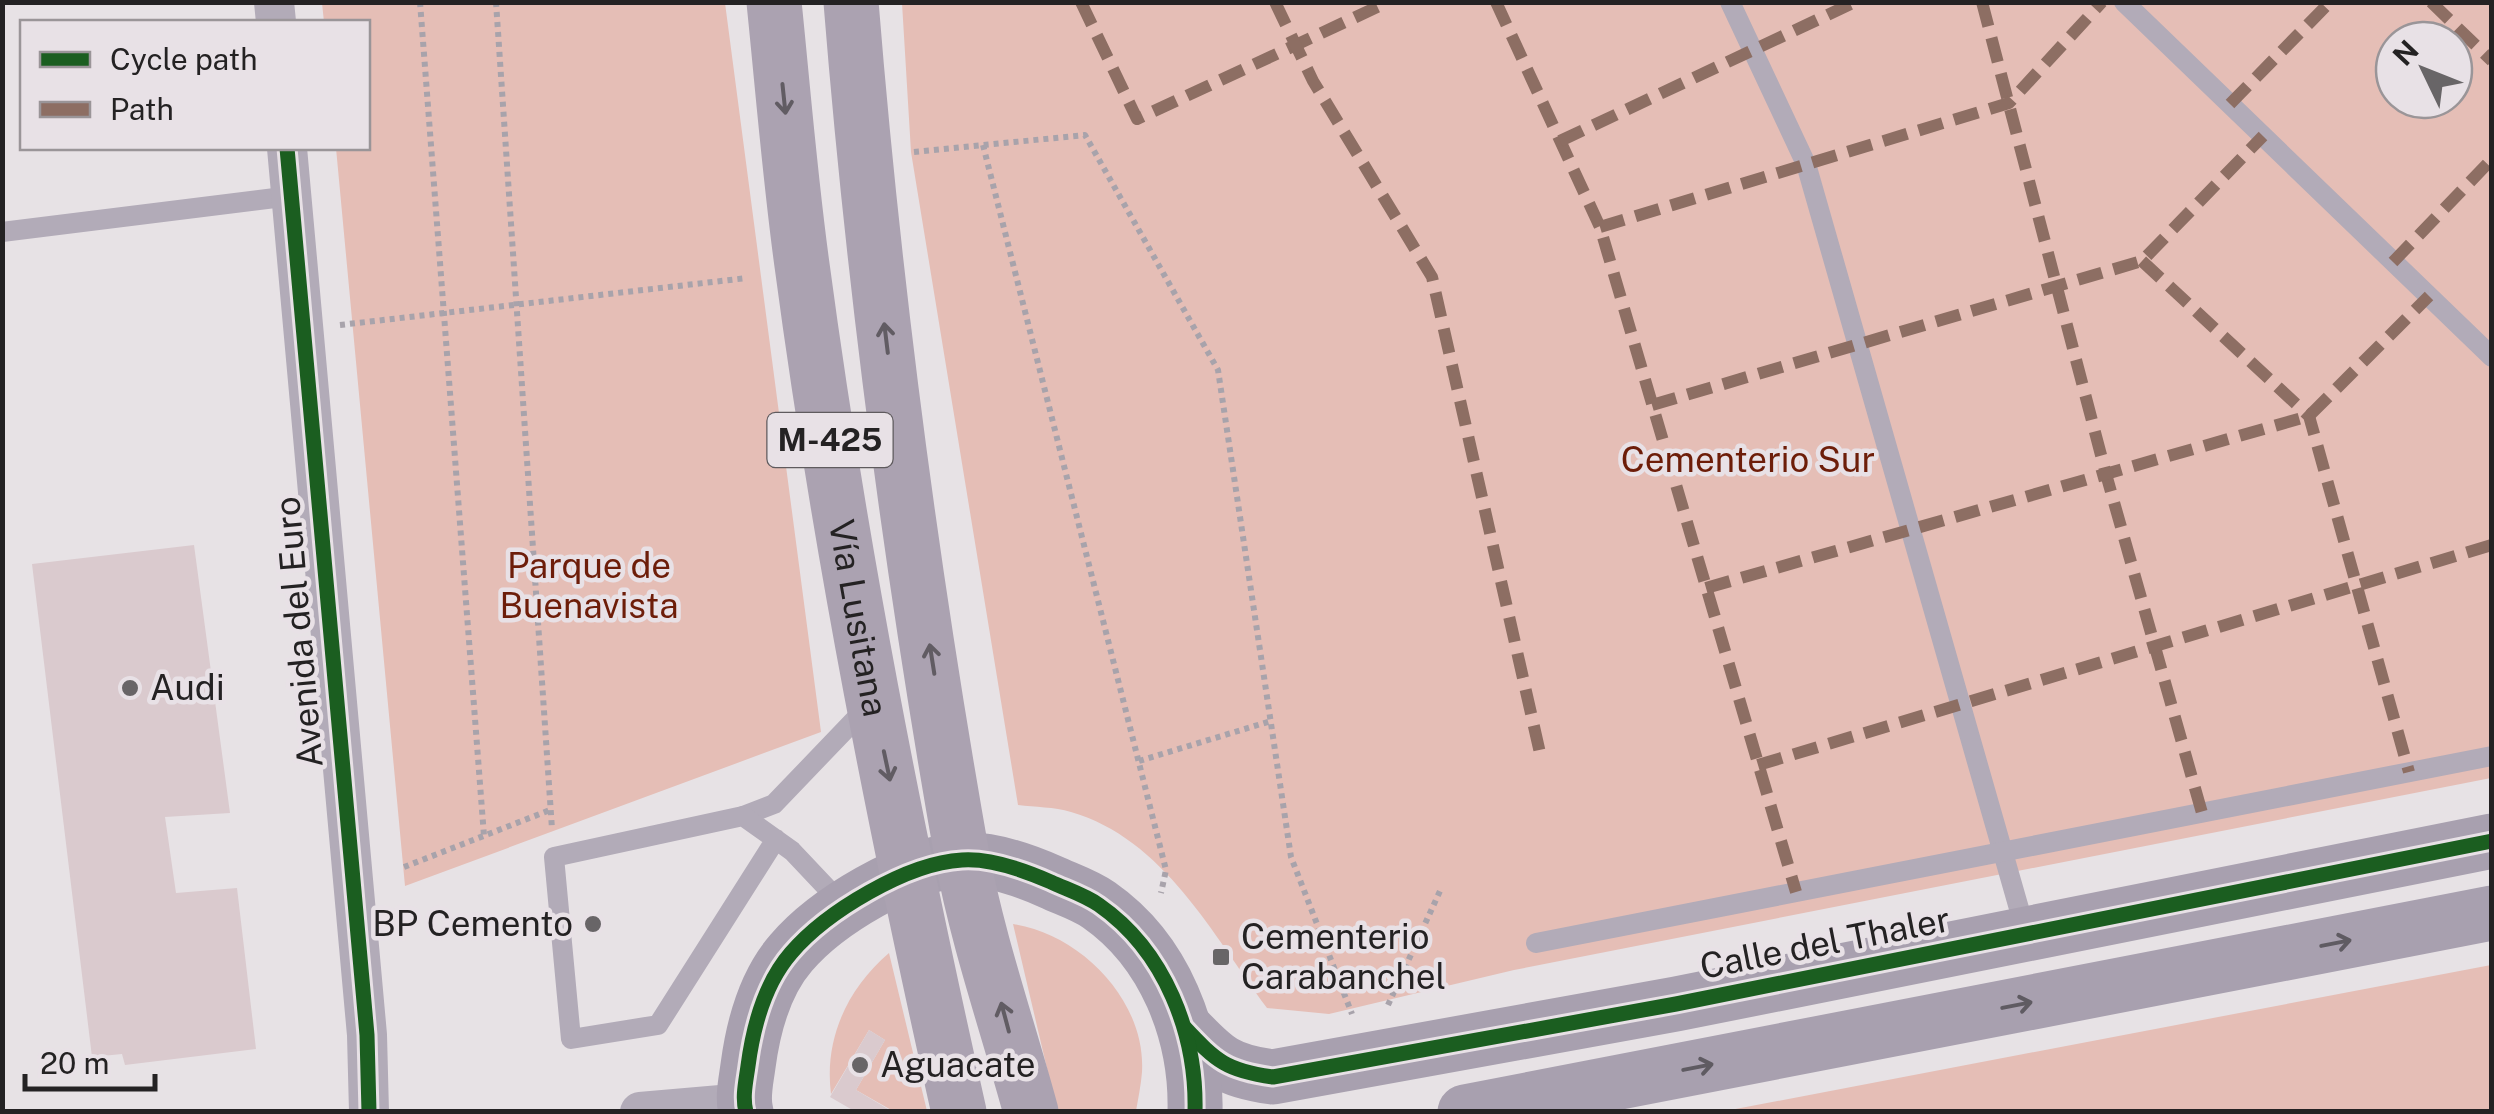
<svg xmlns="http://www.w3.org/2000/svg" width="2494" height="1114" viewBox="0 0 2494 1114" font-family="'Public Sans',sans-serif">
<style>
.green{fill:#e5beb6;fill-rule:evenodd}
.building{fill:#dacace}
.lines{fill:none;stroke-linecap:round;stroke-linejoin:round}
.path{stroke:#a8a3ab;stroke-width:6;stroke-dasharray:5 5;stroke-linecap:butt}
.lane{stroke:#b2abb8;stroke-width:20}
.street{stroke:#b2abb8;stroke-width:40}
.secondary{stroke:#a8a0af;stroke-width:55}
.primary{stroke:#aba2b1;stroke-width:55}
.quiet{stroke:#8d6e63;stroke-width:12;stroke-dasharray:25 12;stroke-linecap:butt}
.cycleway-casing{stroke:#e8e1e6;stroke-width:21}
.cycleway{stroke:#1b5e20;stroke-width:15}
.oneway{stroke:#615c63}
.oneway2{stroke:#5f5b62}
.poi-dot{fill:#686567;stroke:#e8e1e6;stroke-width:4}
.labels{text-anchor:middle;stroke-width:9;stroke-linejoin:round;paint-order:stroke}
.shield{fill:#e8e1e6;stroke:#5f5b5e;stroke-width:2.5}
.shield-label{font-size:32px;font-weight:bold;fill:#242223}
.park-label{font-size:35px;fill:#6d1d09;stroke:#e8e1e6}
.street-label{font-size:35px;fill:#242223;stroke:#e8e1e6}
.poi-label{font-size:35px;fill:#242223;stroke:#e8e1e6;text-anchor:start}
</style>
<rect width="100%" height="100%" fill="#e7e2e5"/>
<!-- green -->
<g class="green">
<path d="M322 3H725L821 732 405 886 336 148H368V22H324Z"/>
<path d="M902 3H2491V778L1514 970 1329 1014 1267 1008C1213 935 1164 839 1071 812 1054 807 1035 807 1018 805L911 152ZM2394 40H2454V100H2394Z"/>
<path d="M1013 924C1080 934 1146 1000 1142 1072 1141 1085 1138 1099 1136 1111H1057Z"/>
<path d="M889 953 927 1111H893L856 1090 885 1040 869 1030 831 1094C824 1039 847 989 889 953Z"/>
<path d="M2491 965V1111H1725Z"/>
</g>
<!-- building -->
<g class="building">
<path d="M194 545 230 813 165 817 176 893 237 888 256 1049 125 1065 122 1054 92 1057 32 564Z"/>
<path d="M869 1030 885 1040 856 1090 893 1112H856L830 1097Z"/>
</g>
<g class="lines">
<!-- path -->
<g class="path">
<path d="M420 2 484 836"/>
<path d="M496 2 552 829"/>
<path d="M983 145 1166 870 1161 893"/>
<path d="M914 152 1085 135 1218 370 1291 857 1352 1014"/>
<path d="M340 325 747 278"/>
<path d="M1139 761 1271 721"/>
<path d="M404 867 550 810"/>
<path d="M1388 1005 1440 891"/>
</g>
<!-- lane -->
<g class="lane">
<path d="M1730 2 1806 164 2026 933"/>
<path d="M2124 2 2492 357"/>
<path d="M2 232 291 196"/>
<path d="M743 816 774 804 868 706"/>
<path d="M776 839 658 1025 571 1039 554 857 743 816 792 851 843 905"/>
<path d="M1536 943 2492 756"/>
</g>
<!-- street -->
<g class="street">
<path d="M274 2 276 22"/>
<path d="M287 148 367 1035 369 1112"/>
<path d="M640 1112 744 1103"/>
</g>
<!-- secondary -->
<g class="secondary">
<path d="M1185 1028C1216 1061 1227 1071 1273 1077L1676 1004 2492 841"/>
<path d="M746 1112C742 1097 746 1081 748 1066 753 1028 765 983 791 953 826 912 907 863 962 860 990 858 1026 871 1051 882 1066 889 1085 895 1099 905 1165 951 1197 1034 1195 1112"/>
<path d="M1465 1112 2492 913"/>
</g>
<!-- primary -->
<g class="primary">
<path id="s1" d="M774 2C783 90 790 178 802 265 840 550 896 832 959 1112"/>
<path d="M851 2C874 288 912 574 962 856 978 942 1008 1027 1031 1112"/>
</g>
<!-- quiet -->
<g class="quiet">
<path d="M1081 2 1137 119 1388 2"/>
<path d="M1275 2 1313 81 1432 277 1540 753"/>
<path d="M1496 2 1600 227 1796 892"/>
<path d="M1982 2 2106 474 2202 813"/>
<path d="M2431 2 2492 61"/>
<path d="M2230 104 2330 2"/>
<path d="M1560 141 1855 2"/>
<path d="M1600 227 2009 103 2102 2"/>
<path d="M2142 261 2309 416 2409 772"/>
<path d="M2393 262 2492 159"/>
<path d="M1652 405 2142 261 2263 136"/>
<path d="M1706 588 2309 416 2429 296"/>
<path d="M1758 765 2492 545"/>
</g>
<!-- cycleway casing -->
<g class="cycleway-casing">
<g id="cycleway">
<path d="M287 148 367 1035 369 1112"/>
<path d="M1185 1028C1216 1061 1227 1071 1273 1077L1676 1004 2492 841"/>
<path d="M746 1112C742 1097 746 1081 748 1066 753 1028 765 983 791 953 826 912 907 863 962 860 990 858 1026 871 1051 882 1066 889 1085 895 1099 905 1165 951 1197 1034 1195 1112"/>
</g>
</g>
<!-- cycleway -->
<use href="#cycleway" class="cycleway"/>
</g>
<!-- one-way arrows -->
<defs><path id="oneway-shaft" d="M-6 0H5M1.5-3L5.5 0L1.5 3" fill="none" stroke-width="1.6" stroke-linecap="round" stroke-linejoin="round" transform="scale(2.5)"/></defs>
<g class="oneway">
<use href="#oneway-shaft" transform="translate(784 99) rotate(84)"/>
<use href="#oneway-shaft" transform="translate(886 338) rotate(-97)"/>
<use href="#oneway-shaft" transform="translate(932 659) rotate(-99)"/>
<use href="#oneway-shaft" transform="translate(887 766) rotate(78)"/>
<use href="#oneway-shaft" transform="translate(1005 1017) rotate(-105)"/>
</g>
<g class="oneway2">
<use href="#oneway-shaft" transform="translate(2336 943) rotate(-11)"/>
<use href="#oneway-shaft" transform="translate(2017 1005) rotate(-11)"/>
<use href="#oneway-shaft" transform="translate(1698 1067) rotate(-11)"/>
</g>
<!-- markers -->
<g class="poi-dot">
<circle cx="130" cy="688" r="10"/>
<circle cx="593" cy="924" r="10"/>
<rect x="1211" y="947" width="20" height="20" rx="5"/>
<circle cx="860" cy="1065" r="10"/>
</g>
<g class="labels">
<!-- shield labels -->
<rect class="shield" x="767.5" y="413" width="125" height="54" rx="8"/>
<g class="shield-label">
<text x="830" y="451">M-425</text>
</g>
<!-- park labels -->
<g class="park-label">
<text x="1748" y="472">Cementerio Sur</text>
<text x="589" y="578">Parque de<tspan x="589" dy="40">Buenavista</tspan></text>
</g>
<!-- street labels -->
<g class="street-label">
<text dy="12" stroke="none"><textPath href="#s1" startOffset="622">Vía Lusitana</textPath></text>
<text transform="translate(299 632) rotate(-95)" y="12">Avenida del Euro</text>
<text transform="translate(1825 943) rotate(-11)" y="12">Calle del Thaler</text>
</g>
<!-- poi labels -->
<g class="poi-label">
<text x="150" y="700">Audi</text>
<text x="573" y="936" text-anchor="end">BP Cemento</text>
<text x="1241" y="949">Cementerio<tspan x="1241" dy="40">Carabanchel</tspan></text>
<text x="880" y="1077">Aguacate</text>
</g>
</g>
<!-- border -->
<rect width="2494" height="1114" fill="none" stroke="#242223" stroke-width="10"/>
<!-- legend -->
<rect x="20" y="20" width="350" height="130" fill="#e8e1e6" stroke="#9a9598" stroke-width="2.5"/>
<rect x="40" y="52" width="50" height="15" fill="#1b5e20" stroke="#9a9598" stroke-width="2.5"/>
<text x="110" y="70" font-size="30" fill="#242223">Cycle path</text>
<rect x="40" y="102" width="50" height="15" fill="#8d6e63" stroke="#9a9598" stroke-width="2.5"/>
<text x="110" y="120" font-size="30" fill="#242223">Path</text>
<!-- north arrow -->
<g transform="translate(2424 70) rotate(313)"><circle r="48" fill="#e8e1e6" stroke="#9a9598" stroke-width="2.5"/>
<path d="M0-8L18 38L0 25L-18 38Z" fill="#686567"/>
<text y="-15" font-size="28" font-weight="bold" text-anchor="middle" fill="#242223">N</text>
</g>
<!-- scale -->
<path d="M25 1074v15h130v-15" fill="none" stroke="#242223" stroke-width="5"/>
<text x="40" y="1074" font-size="30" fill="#242223" stroke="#e8e1e6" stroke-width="8" paint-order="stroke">20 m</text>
</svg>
